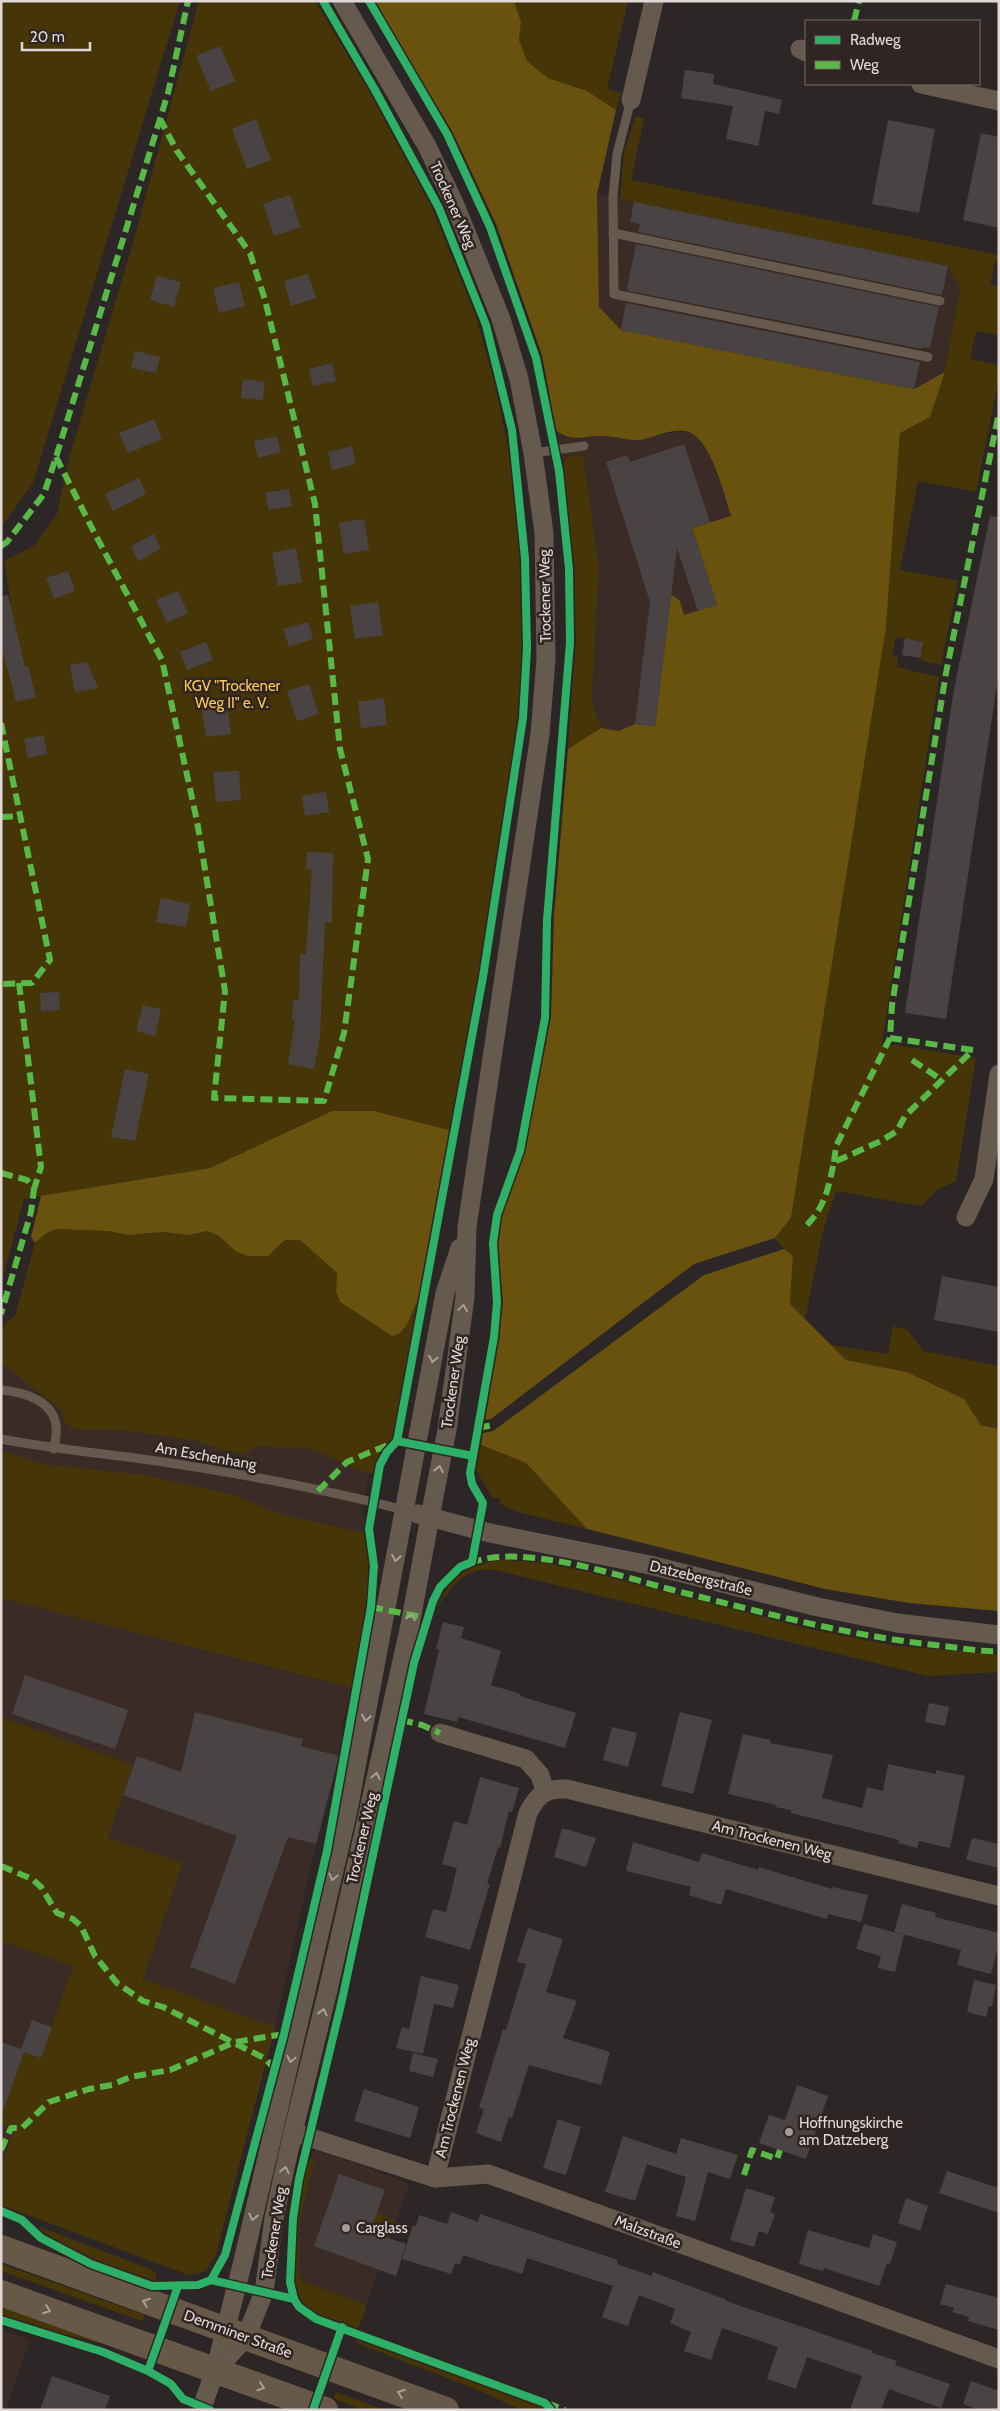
<svg xmlns="http://www.w3.org/2000/svg" width="1000" height="2411" viewBox="0 0 1000 2411" font-family="Cabin,sans-serif">
<style>
.built{fill:#3b2b27}
.green{fill:#463507}
.forest{fill:#69510e}
.building{fill:#494443}
.lines{fill:none;stroke-linecap:round;stroke-linejoin:round}
.service{stroke:#66594e;stroke-width:9}
.minor{stroke:#66594e;stroke-width:19}
.secondary{stroke:#685848;stroke-width:26}
.quiet{stroke:#58b947;stroke-width:6;stroke-dasharray:12 6;stroke-linecap:butt}
.cycleway-casing{stroke:#302522;stroke-width:11}
.cycleway{stroke:#2db169;stroke-width:8}
.oneway{stroke:#aa9f99}
.oneway2{stroke:#ab9f97}
.poi-dot{fill:#a29b99;stroke:#302522;stroke-width:2}
.labels{text-anchor:middle;stroke-width:5;stroke-linejoin:round;paint-order:stroke}
.street-label{font-size:15px;fill:#e1d9d7;stroke:#302522}
.park-label{font-size:15px;fill:#fccb52;stroke:#302522}
.poi-label{font-size:15px;fill:#e1d9d7;stroke:#302522;text-anchor:start}
</style>
<rect width="100%" height="100%" fill="#2c2726"/>
<!-- built -->
<g class="built">
<path d="M597 194 948 266 960 287 945 372 914 389 621 330 599 307Z"/>
<path d="M556 430 563 437 581 439 599 436 640 440 651 435 686 431 697 436 710 455 731 516 692 529 717 605 684 615 680 601 671 594 655 726 635 724 619 731 601 728 592 700 599 567 583 455 568 456 563 465Z"/>
<path d="M1 1363 61 1410 64 1422 71 1428 83 1430H121L193 1440 226 1451 257 1446 310 1449 369 1474 361 1514 365 1518V1533L370 1543 372 1567 368 1600 353 1688 341 1731 343 1735 339 1756 316 1844 275 2027 216 2254 212 2265 205 2271 197 2275 162 2266 45 2219 1 2205Z"/>
<path d="M316 2148 409 2184 358 2329 313 2311 302 2304 297 2298 292 2281 296 2219 309 2160Z"/>
<path d="M1 2329 30 2340 6 2410H1Z"/>
</g>
<!-- green -->
<g class="green">
<path d="M1 1H180L33 483 1 527Z"/>
<path d="M199 1H315L368 89 432 208 475 314 495 384 514 479 523 558 524 648 520 719 481 976 453 1131 374 1111H332L210 1168 24 1199 1 1284V607L11 604 4 561 34 546 57 514 69 458 133 243Z"/>
<path d="M514 1H628L607 89 621 93 616 110 587 91 548 78 527 61 519 40 521 22Z"/>
<path d="M636 116 644 119 631 180 999 255V263L995 262 990 284 999 286V335L976 331 970 359 999 365V377L976 492 918 481 900 570 958 581 941 665 922 661 920 658 923 642 896 637 892 656 898 658 897 667 939 677 882 1043 976 1058 956 1181 938 1189 921 1206 836 1191 824 1227 805 1319 790 1304 793 1256 784 1249 775 1238 791 1218 886 628 900 433 930 417 945 372 960 287 948 266 620 199 624 152Z"/>
<path d="M583 455 599 567 592 700 601 728 568 749 576 638 574 567 563 465 568 456Z"/>
<path d="M56 1229 108 1231 128 1235 163 1232 189 1235 208 1231 219 1236 235 1251 268 1256 285 1240H300L337 1273 336 1292 340 1302 392 1336 404 1330 419 1299 424 1296 399 1427 383 1452 376 1471 369 1474 310 1449 257 1446 245 1454 226 1451 193 1440 121 1430H83L71 1428 64 1422 61 1410 1 1363V1337L5 1323 15 1316 35 1243 45 1234Z"/>
<path d="M893 1326 907 1329 923 1351 999 1366V1429L981 1425 964 1399 907 1372 846 1360 831 1345 888 1354Z"/>
<path d="M481 1445 526 1463 587 1529 518 1512 500 1504V1499L492 1497 476 1470Z"/>
<path d="M1 1450 43 1464 144 1475 235 1495 279 1514 365 1533C382 1571 360 1647 353 1688L1 1598Z"/>
<path d="M502 1560 546 1563 588 1572 810 1629 890 1645 999 1655V1672L928 1676 495 1570C463 1567 453 1586 436 1609 451 1576 466 1565 502 1560Z"/>
<path d="M1 1717 133 1765 108 1838 183 1863 143 1979 275 2027 216 2254 205 2271 189 2275 1 2205V2166L15 2128 1 2123V2115L24 2052 41 2058 73 1966 1 1941Z"/>
<path d="M310 2159 314 2160 300 2220 299 2276 302 2281 367 2305 358 2329C343 2323 305 2312 297 2298 284 2274 298 2183 310 2159Z"/>
<path d="M376 2213 395 2220 379 2268 360 2262Z"/>
<path d="M37 2226 150 2269 156 2274V2281L152 2283C119 2269 62 2251 37 2226Z"/>
<path d="M1 2264 145 2315 142 2321 1 2271Z"/>
<path d="M1 2306 109 2345 37 2328 1 2315Z"/>
<path d="M358 2338 541 2406 545 2410H521L476 2389 356 2343Z"/>
<path d="M336 2392 385 2410H365L334 2399Z"/>
</g>
<!-- forest -->
<g class="forest">
<path d="M374 1H514L521 22 519 40 527 61 548 78 587 91 616 110 597 194 599 307 621 330 914 389 945 372 930 417 900 433 886 628 791 1218 775 1238 694 1264 491 1419 485 1420 499 1338 503 1302 497 1244 501 1218 525 1151 551 1016 554 916 568 749 601 728 619 731 635 724 655 726 671 594 680 601 684 615 717 605 692 528 731 516C724 495 710 434 685 431 670 429 654 437 640 440 629 441 611 435 599 436 582 437 569 442 556 430L542 355 496 224 453 133Z"/>
<path d="M332 1111H374L453 1131 424 1296C409 1305 412 1333 392 1336L340 1302 336 1292 337 1273 300 1240H285L268 1256H248L235 1251 219 1236 208 1231 189 1235 163 1232 128 1235 108 1231 56 1229 45 1234 35 1243 31 1237 41 1196 210 1168Z"/>
<path d="M784 1249 793 1256 790 1304 846 1360 907 1372 964 1399 981 1425 999 1429V1611L909 1603 825 1589 587 1529 526 1463 481 1445 483 1433 493 1431 704 1275Z"/>
</g>
<!-- building -->
<g class="building">
<path d="M220 46 235 81 211 91 196 56Z"/>
<path d="M685 70 714 74 713 84 782 100 779 114 765 111 758 146 726 139 733 106 681 98Z"/>
<path d="M256 119 271 160 247 169 232 129Z"/>
<path d="M888 120 935 129 919 213 872 204Z"/>
<path d="M981 133 999 137V228L963 220Z"/>
<path d="M290 195 301 227 274 236 263 204Z"/>
<path d="M634 202 948 266 944 286 941 295 638 232 640 224 630 222Z"/>
<path d="M636 244 939 307 930 348 923 347 922 349 629 291 627 288Z"/>
<path d="M308 274 316 298 291 306 284 281Z"/>
<path d="M157 276 181 282 174 307 150 300Z"/>
<path d="M239 282 245 306 219 313 213 288Z"/>
<path d="M626 303 920 362 914 389 621 330Z"/>
<path d="M135 351 160 357 156 373 131 368Z"/>
<path d="M332 363 336 381 313 386 309 369Z"/>
<path d="M243 379 265 382 263 400 241 398Z"/>
<path d="M154 419 162 439 128 453 119 433Z"/>
<path d="M277 436 281 452 258 458 254 441Z"/>
<path d="M684 444 710 522 692 528 717 605 698 611 677 548 655 726 635 724 650 602 606 462 627 455 630 462Z"/>
<path d="M352 446 356 464 332 470 328 452Z"/>
<path d="M139 478 146 494 113 511 105 494Z"/>
<path d="M289 489 292 506 269 510 265 493Z"/>
<path d="M990 516 999 517V672L946 1019 905 1013 954 689Z"/>
<path d="M364 519 369 550 344 554 339 523Z"/>
<path d="M154 534 161 549 138 561 131 546Z"/>
<path d="M296 548 302 582 278 586 272 553Z"/>
<path d="M68 571 75 591 54 599 46 578Z"/>
<path d="M178 591 188 613 167 623 156 600Z"/>
<path d="M8 595 25 667 28 666 36 697 16 702 1 644V596Z"/>
<path d="M378 602 383 635 355 639 350 606Z"/>
<path d="M308 622 313 639 289 647 283 629Z"/>
<path d="M905 638 923 642 920 658 902 655Z"/>
<path d="M206 642 213 660 187 670 180 652Z"/>
<path d="M87 662 98 688 75 692 70 665Z"/>
<path d="M309 684 319 714 297 721 287 691Z"/>
<path d="M384 698 387 725 361 728 358 702Z"/>
<path d="M227 705 231 734 206 737 202 709Z"/>
<path d="M44 735 47 754 28 758 24 739Z"/>
<path d="M239 771 241 800 216 802 213 772Z"/>
<path d="M326 792 329 812 305 816 302 796Z"/>
<path d="M307 852 333 853 332 923 325 922 320 1036 314 1069 288 1064 295 1020H292L293 1000H299L300 954H306L312 870 306 869Z"/>
<path d="M161 898 190 904 186 927 156 922Z"/>
<path d="M59 992 60 1010 41 1011 40 993Z"/>
<path d="M143 1005 161 1009 155 1036 136 1031Z"/>
<path d="M125 1069 149 1074 135 1141 111 1137Z"/>
<path d="M942 1276 999 1287V1332L934 1320Z"/>
<path d="M443 1622 464 1627 461 1638 501 1651 491 1685 521 1694 520 1696 576 1713 565 1748 458 1717 457 1722 424 1714 439 1650 436 1649Z"/>
<path d="M25 1675 128 1710 115 1749 12 1714Z"/>
<path d="M929 1703 949 1707 945 1726 925 1722Z"/>
<path d="M195 1712 303 1739 301 1746 339 1756 316 1844 288 1837 235 1984 190 1967 237 1836 123 1795 137 1756 181 1772Z"/>
<path d="M680 1712 712 1720 693 1794 661 1786Z"/>
<path d="M612 1727 637 1733 628 1767 603 1760Z"/>
<path d="M743 1734 771 1740 770 1743 833 1755 822 1798 862 1808 867 1787 883 1791 888 1764 936 1774V1770L965 1776 950 1848 919 1841 917 1848 898 1843 899 1840 791 1813V1810L775 1807 776 1805 728 1794Z"/>
<path d="M480 1777 519 1788 512 1812 509 1811 500 1848 498 1847 487 1884H490L470 1950 425 1937 433 1909 446 1912 457 1868 442 1864 454 1821 467 1825Z"/>
<path d="M562 1828 596 1838 586 1867 554 1857Z"/>
<path d="M972 1838 999 1844V1868L966 1860Z"/>
<path d="M633 1842 699 1862 702 1853 758 1870 759 1867 832 1889V1887L868 1895 861 1922 828 1914 827 1919 726 1889 721 1905 689 1895 691 1887 626 1871Z"/>
<path d="M902 1904 936 1913 935 1917 999 1933V1943L991 1974 957 1965 961 1950 894 1932Z"/>
<path d="M864 1924 904 1935 895 1972 878 1968 881 1956 856 1949Z"/>
<path d="M528 1928 563 1939 546 1992 577 2001 563 2038 610 2052 601 2085 529 2065 512 2118 509 2117 501 2142 476 2133 484 2109 479 2108 503 2029 506 2030 526 1964 517 1962Z"/>
<path d="M421 1976 459 1985 453 2008 434 2004 423 2054 396 2048 402 2027 409 2029Z"/>
<path d="M974 1980 996 1985 992 2006H989L986 2017 967 2012Z"/>
<path d="M32 2020 52 2027 41 2058 24 2052 4 2109 1 2108V2042L21 2049Z"/>
<path d="M413 2053 438 2059 433 2077 409 2071Z"/>
<path d="M797 2085 828 2096 806 2159 759 2143 769 2115 785 2120Z"/>
<path d="M364 2089 419 2107 410 2138 354 2121Z"/>
<path d="M558 2119 581 2127 566 2175 543 2168Z"/>
<path d="M623 2136 676 2154 681 2138 738 2155 730 2179 708 2172 695 2221 676 2216 686 2177 647 2164 635 2201 605 2192Z"/>
<path d="M947 2171 999 2188V2213L939 2193Z"/>
<path d="M339 2174 385 2190 370 2232 406 2244 396 2276 314 2246Z"/>
<path d="M746 2188 775 2197 770 2212 775 2214 768 2234 759 2231 754 2247 730 2240Z"/>
<path d="M906 2198 928 2206 920 2231 898 2223Z"/>
<path d="M451 2212 478 2222 480 2214 551 2238 618 2260 617 2264 652 2276 653 2272 727 2300 726 2301 873 2351 872 2353 897 2361 895 2365 950 2384 941 2408 889 2389 881 2410H850L862 2376 807 2357 796 2389 767 2379 778 2347 722 2328 711 2360 684 2351 691 2332 670 2323 675 2309 639 2295 628 2326 602 2317 613 2286 527 2258 522 2274 463 2255 460 2265 455 2263 451 2274 402 2259 413 2225 416 2226 419 2215 447 2224Z"/>
<path d="M808 2230 869 2248 873 2234 897 2242 890 2264 887 2263 879 2286 824 2268 823 2271 799 2264Z"/>
<path d="M946 2284 999 2298V2330L968 2321 969 2317 952 2312 954 2308 940 2304Z"/>
<path d="M52 2376 110 2396 105 2410H40Z"/>
<path d="M971 2381 999 2391V2410H979L963 2404Z"/>
</g>
<g class="lines">
<!-- service -->
<g class="service">
<path d="M631 100 617 154 613 197 614 294 928 357"/>
<path d="M613 233 940 301"/>
<path d="M533 453 584 446"/>
<path d="M1 1390C23 1392 53 1400 56 1426 57 1433 55 1442 54 1449"/>
<path d="M1 1439C57 1450 114 1454 170 1463 248 1475 328 1490 404 1510"/>
</g>
<!-- minor -->
<g class="minor">
<path d="M800 49 806 52"/>
<path d="M921 84 999 101"/>
<path d="M631 100 654 1"/>
<path d="M966 1217 984 1179 999 1074"/>
<path d="M418 1514 490 1533 650 1565 818 1607 897 1623 999 1635"/>
<path d="M440 1733 526 1759 540 1775 545 1791"/>
<path d="M293 2132 435 2178 488 2174 999 2359"/>
<path d="M435 2178 528 1813C538 1794 545 1788 567 1789L999 1896"/>
<path d="M215 2371 246 2337 264 2292 274 2218 293 2132 328 1990 366 1823 410 1625 430 1517 447 1430 465 1297 467 1227 540 734 546 659 544 533 533 453 519 379 501 319 455 205 427 146 342 1"/>
<path d="M201 2410 215 2371 243 2261 348 1810 445 1293 460 1248"/>
</g>
<!-- secondary -->
<g class="secondary">
<path d="M1 2248 446 2410"/>
<path d="M1 2293 325 2410"/>
</g>
<!-- quiet -->
<g class="quiet">
<path d="M854 21 859 1"/>
<path d="M56 457 95 534 162 660 197 821 225 991 214 1098 324 1101 344 1033 368 859 340 749 315 504 265 300 250 253 177 151 160 119"/>
<path d="M1 546 7 542 44 494 56 457 168 93 188 1"/>
<path d="M1 723 50 960 32 983 1 984"/>
<path d="M1 817 21 816"/>
<path d="M19 983 41 1167 34 1189"/>
<path d="M973 1050 890 1038 892 1005 946 673 999 412"/>
<path d="M912 1060 942 1080"/>
<path d="M834 1162 836 1146 890 1038"/>
<path d="M1 1173 27 1180 34 1189 31 1212 1 1314"/>
<path d="M807 1225C826 1205 828 1188 834 1162L881 1141 897 1131 905 1116 973 1050"/>
<path d="M478 1428 492 1425"/>
<path d="M318 1491 347 1462 390 1444"/>
<path d="M470 1563C522 1543 616 1575 669 1589 757 1611 844 1635 935 1645 956 1647 978 1652 999 1651"/>
<path d="M371 1607 427 1618"/>
<path d="M401 1720 422 1725 440 1733"/>
<path d="M1 1866 32 1879 41 1887 57 1913 73 1919 81 1926 95 1956 117 1983 143 2001 163 2007 266 2059 275 2070"/>
<path d="M1 2150 11 2128H22L49 2102 89 2089 112 2085 130 2077 170 2070 235 2042 284 2034"/>
<path d="M744 2175 752 2150 777 2159 780 2150"/>
<path d="M547 2403 565 2410"/>
</g>
<!-- cycleway casing -->
<g class="cycleway-casing">
<g id="cycleway">
<path d="M323 1 375 90 439 208 486 325 512 430 525 558 527 648 523 718 483 977 397 1441"/>
<path d="M369 1 447 134 490 227 536 358 559 471 569 569 570 643 547 920 545 1018 520 1151 497 1215 493 1243 497 1302 494 1337 470 1473 472 1484 483 1503 472 1562 460 1567 440 1587 433 1601 414 1663 342 2000 299 2179 293 2218 290 2282 294 2299 299 2307 316 2319 545 2403 551 2410"/>
<path d="M1 2211 22 2220 41 2238 91 2264 152 2286 198 2285 211 2280 225 2255 284 2034 327 1851 371 1607 374 1566 369 1529 380 1465 387 1452 397 1441 473 1456"/>
<path d="M211 2280 294 2299"/>
<path d="M1 2320 103 2352 148 2371 171 2384 183 2399 210 2410"/>
<path d="M148 2371 178 2286"/>
<path d="M313 2410 342 2327"/>
</g>
</g>
<!-- cycleway -->
<use href="#cycleway" class="cycleway"/>
</g>
<!-- one-way arrows -->
<defs><path id="oneway-chevron" d="M-2-3.5L2.5 0L-2 3.5" fill="none" stroke-width="1.6" stroke-linecap="round" stroke-linejoin="round" transform="scale(1.25)"/></defs>
<g class="oneway">
<use href="#oneway-chevron" transform="translate(463 1308) rotate(-82)"/>
<use href="#oneway-chevron" transform="translate(433 1359) rotate(101)"/>
<use href="#oneway-chevron" transform="translate(439 1469) rotate(-79)"/>
<use href="#oneway-chevron" transform="translate(396 1558) rotate(100)"/>
<use href="#oneway-chevron" transform="translate(411 1617) rotate(-79)"/>
<use href="#oneway-chevron" transform="translate(366 1718) rotate(100)"/>
<use href="#oneway-chevron" transform="translate(376 1776) rotate(-78)"/>
<use href="#oneway-chevron" transform="translate(333 1877) rotate(103)"/>
<use href="#oneway-chevron" transform="translate(323 2012) rotate(-76)"/>
<use href="#oneway-chevron" transform="translate(291 2059) rotate(103)"/>
<use href="#oneway-chevron" transform="translate(285 2170) rotate(-78)"/>
<use href="#oneway-chevron" transform="translate(253 2217) rotate(103)"/>
</g>
<g class="oneway2">
<use href="#oneway-chevron" transform="translate(146 2302) rotate(-160)"/>
<use href="#oneway-chevron" transform="translate(47 2310) rotate(20)"/>
<use href="#oneway-chevron" transform="translate(261 2387) rotate(19)"/>
<use href="#oneway-chevron" transform="translate(401 2393) rotate(-160)"/>
</g>
<!-- markers -->
<g class="poi-dot">
<circle cx="789" cy="2132" r="5"/>
<circle cx="346" cy="2228" r="5"/>
</g>
<g class="labels">
<!-- street labels -->
<g class="street-label">
<text transform="translate(453 205) rotate(66)" y="5">Trockener Weg</text>
<text transform="translate(545 596) rotate(-91)" y="5">Trockener Weg</text>
<text transform="translate(453 1382) rotate(-82)" y="5">Trockener Weg</text>
<text transform="translate(206 1456) rotate(10)" y="5">Am Eschenhang</text>
<text transform="translate(701 1578) rotate(14)" y="5">Datzebergstraße</text>
<text transform="translate(362 1838) rotate(-77)" y="5">Trockener Weg</text>
<text transform="translate(772 1840) rotate(14)" y="5">Am Trockenen Weg</text>
<text transform="translate(455 2098) rotate(-76)" y="5">Am Trockenen Weg</text>
<text transform="translate(648 2232) rotate(20)" y="5">Malzstraße</text>
<text transform="translate(274 2233) rotate(-81)" y="5">Trockener Weg</text>
<text transform="translate(238 2334) rotate(20)" y="5">Demminer Straße</text>
</g>
<!-- park labels -->
<g class="park-label">
<text x="232" y="691">KGV "Trockener<tspan x="232" dy="17">Weg II" e. V.</tspan></text>
</g>
<!-- poi labels -->
<g class="poi-label">
<text x="799" y="2128">Hoffnungskirche<tspan x="799" dy="17">am Datzeberg</tspan></text>
<text x="356" y="2233">Carglass</text>
</g>
</g>
<!-- border -->
<rect width="1000" height="2411" fill="none" stroke="#e1d9d7" stroke-width="5"/>
<!-- legend -->
<rect x="805" y="20" width="175" height="65" fill="#302522" stroke="#776d6a"/>
<rect x="815" y="36" width="25" height="8" fill="#2db169" stroke="#776d6a"/>
<text x="850" y="45" font-size="15" fill="#e1d9d7">Radweg</text>
<rect x="815" y="61" width="25" height="8" fill="#58b947" stroke="#776d6a"/>
<text x="850" y="70" font-size="15" fill="#e1d9d7">Weg</text>
<!-- scale -->
<path d="M22 42v8h68v-8" fill="none" stroke="#e1d9d7" stroke-width="2.5"/>
<text x="30" y="42" font-size="15" fill="#e1d9d7" stroke="#302522" stroke-width="4" paint-order="stroke">20 m</text>
</svg>
